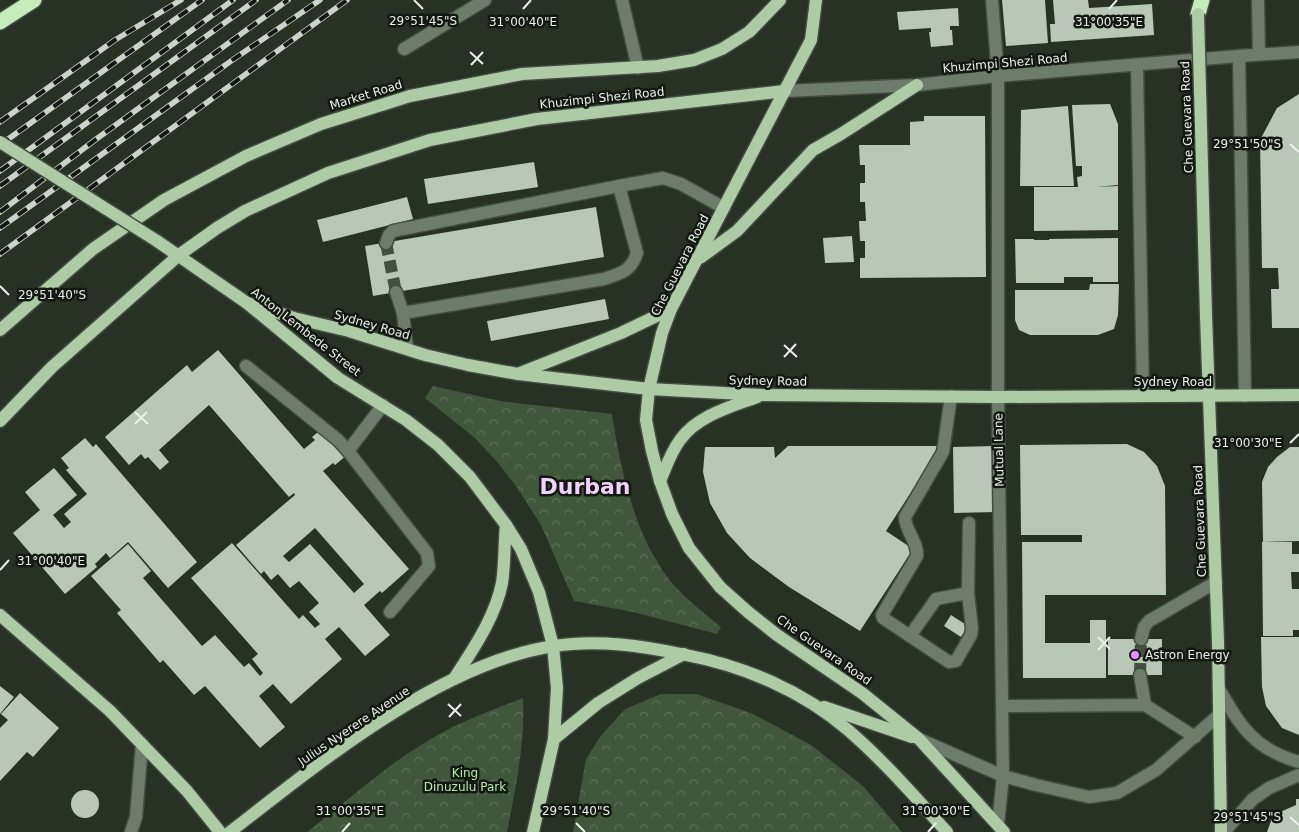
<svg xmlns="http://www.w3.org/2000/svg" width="1299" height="832" viewBox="0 0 1299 832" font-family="'DejaVu Sans',sans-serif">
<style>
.park{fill:url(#park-crowns)}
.building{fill:#b9c7b6;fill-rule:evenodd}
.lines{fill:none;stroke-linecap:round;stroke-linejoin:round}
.minor-tunnel{stroke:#444e42;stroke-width:12;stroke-dasharray:12 6;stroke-linecap:butt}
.minor-casing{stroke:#424d40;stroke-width:15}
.major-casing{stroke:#424d40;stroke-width:15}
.highway-casing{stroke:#424d40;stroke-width:18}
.minor{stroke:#6e7d6b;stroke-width:12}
.major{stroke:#adcca6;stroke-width:12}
.highway{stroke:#c6ecbe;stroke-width:15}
.rail-casing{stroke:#cbd3ca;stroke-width:5.5}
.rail{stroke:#131812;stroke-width:4;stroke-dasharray:11;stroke-linecap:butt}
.major-bridge-casing{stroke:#424d40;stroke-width:15;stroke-linecap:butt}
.major-bridge{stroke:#adcca6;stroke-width:12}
.ticks{fill:none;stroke:#e9f0e8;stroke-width:2}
.poi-dot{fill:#ea8dfd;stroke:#131812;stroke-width:2}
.labels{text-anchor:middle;stroke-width:5;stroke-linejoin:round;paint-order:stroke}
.street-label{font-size:12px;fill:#e9f0e8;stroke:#131812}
.poi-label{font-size:12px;fill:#e9f0e8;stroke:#131812;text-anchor:start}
.park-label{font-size:12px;fill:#b5ebaa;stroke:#131812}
.town-label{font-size:22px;font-weight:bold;fill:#f1d3f8;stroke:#131812}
.ticks-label{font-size:12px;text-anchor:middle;fill:#e9f0e8;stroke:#131812;stroke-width:5;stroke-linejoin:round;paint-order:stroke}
</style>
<defs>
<pattern id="park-crowns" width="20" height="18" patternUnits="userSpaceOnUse" patternTransform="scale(1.25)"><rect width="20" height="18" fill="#40573b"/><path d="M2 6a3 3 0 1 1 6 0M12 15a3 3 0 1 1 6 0" fill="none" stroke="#5c6f57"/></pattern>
</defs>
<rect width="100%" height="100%" fill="#273225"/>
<!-- park -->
<g class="park">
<path d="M433 386 500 401 612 414C621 471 634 536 672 583 686 599 704 613 721 627L717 634 633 612 574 601 541 525 516 486 498 463 475 438 425 398Z"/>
<path d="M661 694H696L751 713 811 745 863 786 902 832H573L586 759 600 737 625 709Z"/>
<path d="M523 698C525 745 516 786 507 832H307C346 802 384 767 426 742 456 723 490 711 523 698Z"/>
</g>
<!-- building -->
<g class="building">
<path d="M1002 0H1045L1048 43 1006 46Z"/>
<path d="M1053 0H1088L1089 8 1152 4 1154 35 1051 42 1050 24H1055Z"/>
<path d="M958 8 959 26H950V30H952L953 45 931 47 929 32H931V28L899 30 897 12Z"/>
<path d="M1299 94V328H1272L1271 289H1279L1278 268H1262L1260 140 1277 108Z"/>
<path d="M1110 104 1118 124V185L1096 187 1118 186V230L1034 231V187H1078L1077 177 1082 176V166H1076L1072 105Z"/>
<path d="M1068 106 1074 186H1020L1021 110Z"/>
<path d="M924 116H985L986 277 860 278V258H865V241H860L859 221H866L865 202H860V183H865V165H860L859 145H910V122L924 121Z"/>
<path d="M534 162 538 187 428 204 424 179Z"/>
<path d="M407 197 413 219 323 242 317 220Z"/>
<path d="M596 207 604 257 373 296 365 246Z"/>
<path d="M852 236 854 262 825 263 823 238Z"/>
<path d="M1118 238V282H1093V277H1064V283H1016L1015 239H1034V240H1049V239Z"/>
<path d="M1090 284H1119L1118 315 1114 329 1098 335H1030L1019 330 1015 320V290H1089Z"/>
<path d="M605 299 609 319 491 341 487 321Z"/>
<path d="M218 350 304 449 315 440 312 437 323 428 347 455 335 465 333 463 323 471 409 569 382 593 380 591 364 605 390 635 365 656 339 627 325 639 342 659 291 704 273 684 259 696 285 727 260 748 205 686 194 695 163 660 160 663 117 613 121 610 91 576 128 544 151 571 143 578 202 646 215 635 244 667 249 663 260 676 263 673 252 659 258 654 191 578 232 543 299 619 303 615 315 628 320 624 309 612 319 603 299 581 290 588 278 574 271 580 264 571 261 574 236 545 295 495 294 493 289 497 209 405 159 450 169 462 160 470 148 457 145 459 141 454 129 465 105 437 187 365 192 372ZM315 528 364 584 354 593 310 544 289 562 283 556Z"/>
<path d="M85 438 93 447 96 444 197 562 168 588 128 542 110 558 106 553 95 564 97 567 65 594 13 533 40 510 25 492 54 468 77 495 53 515 64 528 71 522 64 514 87 494 66 470 69 468 61 458Z"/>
<path d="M1127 444 1144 452 1157 466 1165 486 1166 595H1045V643H1090V620H1106V678H1023L1022 542H1082V535H1021L1020 445Z"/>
<path d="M788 446H941L886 531 913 549 860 631 789 587 750 558 727 533 710 503 703 472 705 447H774L775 458Z"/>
<path d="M994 446 995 512 954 513 953 447Z"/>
<path d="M1290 447H1299V541L1263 542 1262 482 1268 467 1277 457Z"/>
<path d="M1262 542H1292V554H1299V572H1291L1292 589H1299V630H1293V636H1263Z"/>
<path d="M951 615 968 626 961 637 944 626Z"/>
<path d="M1261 637H1299V735L1282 728 1266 706 1262 687Z"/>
<rect x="1108" y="639" width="54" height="36"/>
<path d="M0 686 14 697 0 714Z"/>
<path d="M20 693 59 728 33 757 27 752 0 781V728L8 720 1 714Z"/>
<circle cx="85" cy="804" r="14"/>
<path d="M1296 799H1299V832H1267L1271 821 1278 813 1296 805Z"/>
</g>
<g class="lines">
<!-- minor-tunnel -->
<g class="minor-tunnel">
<path d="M386 243 396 292"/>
<path d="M1140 675 1141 639"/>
</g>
<!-- minor casing -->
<g class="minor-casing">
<g id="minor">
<path d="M622 0 638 68"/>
<path d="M992 0 998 76V397L1003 776 998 824"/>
<path d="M1258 0 1259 54"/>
<path d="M404 49 485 0"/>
<path d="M1239 56 1245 396"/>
<path d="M1137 65 1143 396"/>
<path d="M785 91 917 85 998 76 1239 56 1299 52"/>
<path d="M386 243 389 235 393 231 619 186 663 178 681 184 724 208"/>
<path d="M396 292 403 313 407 349"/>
<path d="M403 313 604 279C622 273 631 271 637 253L619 186"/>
<path d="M246 366 338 440 348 451 427 553 429 566 390 612"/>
<path d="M951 396 943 452 905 517C905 531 918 541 917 556L882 615 883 618 949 662 956 661 971 635 972 628 968 593 969 523"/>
<path d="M348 451 383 405"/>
<path d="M910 636 936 599 968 593"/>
<path d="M1141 639 1144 627 1149 621 1216 582"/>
<path d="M1140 675 1145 705"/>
<path d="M1219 689C1241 727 1254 749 1299 762"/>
<path d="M1002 706 1145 705 1195 737"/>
<path d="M919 739 1003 776 1036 785 1089 797 1117 793 1156 770 1219 715"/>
<path d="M131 832 136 817 142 744"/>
<path d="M1224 832 1253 799 1269 788 1299 775"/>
</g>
</g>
<!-- major casing -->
<g class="major-casing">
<g id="major">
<path d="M816 0 811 40 671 309 662 333 649 389 646 420 652 451 660 481 672 514 689 548 720 587 748 612 777 635 862 693 919 739 1004 832"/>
<path d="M157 241 247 303 338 378 406 420 438 445 470 477 506 525 521 549 539 592 553 646 557 688 554 739 533 832"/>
<path d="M700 258 737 231 813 150 841 134 917 85"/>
<path d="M247 303 294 318 349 331 425 355 468 365 518 374 649 389 761 395 998 397 1299 395"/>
<path d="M1206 316 1218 642 1221 832"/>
<path d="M0 330 93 249 164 200 246 156 321 124 410 96 522 74 658 66 694 60 722 49 749 32 780 0"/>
<path d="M520 373 621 333 671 309"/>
<path d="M0 421 52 367 179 255 217 228 245 211 328 173 430 140 537 119 785 91"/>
<path d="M660 481C666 467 671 452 680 440 697 416 730 407 757 397"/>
<path d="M0 615 110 711 187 791 220 832"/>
<path d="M454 679C473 649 495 618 502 583 505 564 504 544 506 525"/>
<path d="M824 707 912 737"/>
<path d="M554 739 598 703 638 678 684 654"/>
<path d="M230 832C319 763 440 663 554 646 598 639 643 646 686 655 744 666 803 691 848 730 884 761 915 797 947 832"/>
</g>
</g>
<!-- highway casing -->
<g class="highway-casing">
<g id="highway">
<path d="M1198 14 1202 0"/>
<path d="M0 22 34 0"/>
</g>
</g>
<!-- minor -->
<use href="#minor" class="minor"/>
<!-- major -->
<use href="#major" class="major"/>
<!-- highway -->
<use href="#highway" class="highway"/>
<!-- rail casing -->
<g class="rail-casing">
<g id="rail">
<path d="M0 122 115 40 181 0"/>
<path d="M0 145 202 0"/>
<path d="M0 171 233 0"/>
<path d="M0 186 256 0"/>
<path d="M0 212 95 140 288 0"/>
<path d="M0 228 231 61 320 0"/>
<path d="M0 254 347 0"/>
</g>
</g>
<!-- rail -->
<use href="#rail" class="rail"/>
<!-- major-bridge casing -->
<g class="major-bridge-casing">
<g id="major-bridge">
<path d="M1198 14 1206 316"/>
<path d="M0 142 157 241"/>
</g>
</g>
<!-- major-bridge -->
<use href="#major-bridge" class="major-bridge"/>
</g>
<!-- ticks -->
<path class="ticks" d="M414 0 423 9M523 9 531 0M1109 9 1117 0M470 52 483 64M471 65 483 52M1290 144 1299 152M0 286 9 295M784 345 797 357M784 357 796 344M135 412 148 424M135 424 147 412M1290 443 1299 434M0 570 9 560M1098 637 1110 649M1098 650 1110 637M448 704 461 716M449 717 461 704M1290 817 1299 825M576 823 585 832M342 832 350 823M928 832 936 823"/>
<!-- markers -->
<circle class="poi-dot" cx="1135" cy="655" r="5"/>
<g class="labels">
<!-- street labels -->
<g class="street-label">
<text transform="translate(1005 63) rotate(-5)" y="4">Khuzimpi Shezi Road</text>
<text transform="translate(366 95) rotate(-17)" y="4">Market Road</text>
<text transform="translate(602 98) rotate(-6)" y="4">Khuzimpi Shezi Road</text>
<text transform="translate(1187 117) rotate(-92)" y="4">Che Guevara Road</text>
<text transform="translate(680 265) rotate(-63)" y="4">Che Guevara Road</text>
<text transform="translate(372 325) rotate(16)" y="4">Sydney Road</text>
<text transform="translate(306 332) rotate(38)" y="4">Anton Lembede Street</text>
<text transform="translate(768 381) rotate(1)" y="4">Sydney Road</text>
<text x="1173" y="386">Sydney Road</text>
<text transform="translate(999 450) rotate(-91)" y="4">Mutual Lane</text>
<text transform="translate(1200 521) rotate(-92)" y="4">Che Guevara Road</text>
<text transform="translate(824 650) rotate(35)" y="4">Che Guevara Road</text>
<text transform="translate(354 726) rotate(-34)" y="4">Julius Nyerere Avenue</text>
</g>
<!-- poi labels -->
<g class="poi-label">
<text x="1145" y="659">Astron Energy</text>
</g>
<!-- park labels -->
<g class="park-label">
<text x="465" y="777">King<tspan x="465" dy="14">Dinuzulu Park</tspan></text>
</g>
<!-- town labels -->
<g class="town-label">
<text x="585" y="494">Durban</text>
</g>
</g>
<g class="ticks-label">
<text x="423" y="25">29°51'45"S</text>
<text x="523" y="26">31°00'40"E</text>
<text x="1109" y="26">31°00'35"E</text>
<text x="1247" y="148">29°51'50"S</text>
<text x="52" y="299">29°51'40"S</text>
<text x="1248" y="447">31°00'30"E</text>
<text x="51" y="565">31°00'40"E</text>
<text x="350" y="815">31°00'35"E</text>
<text x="936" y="815">31°00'30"E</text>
<text x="576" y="815">29°51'40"S</text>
<text x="1247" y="821">29°51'45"S</text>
</g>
</svg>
